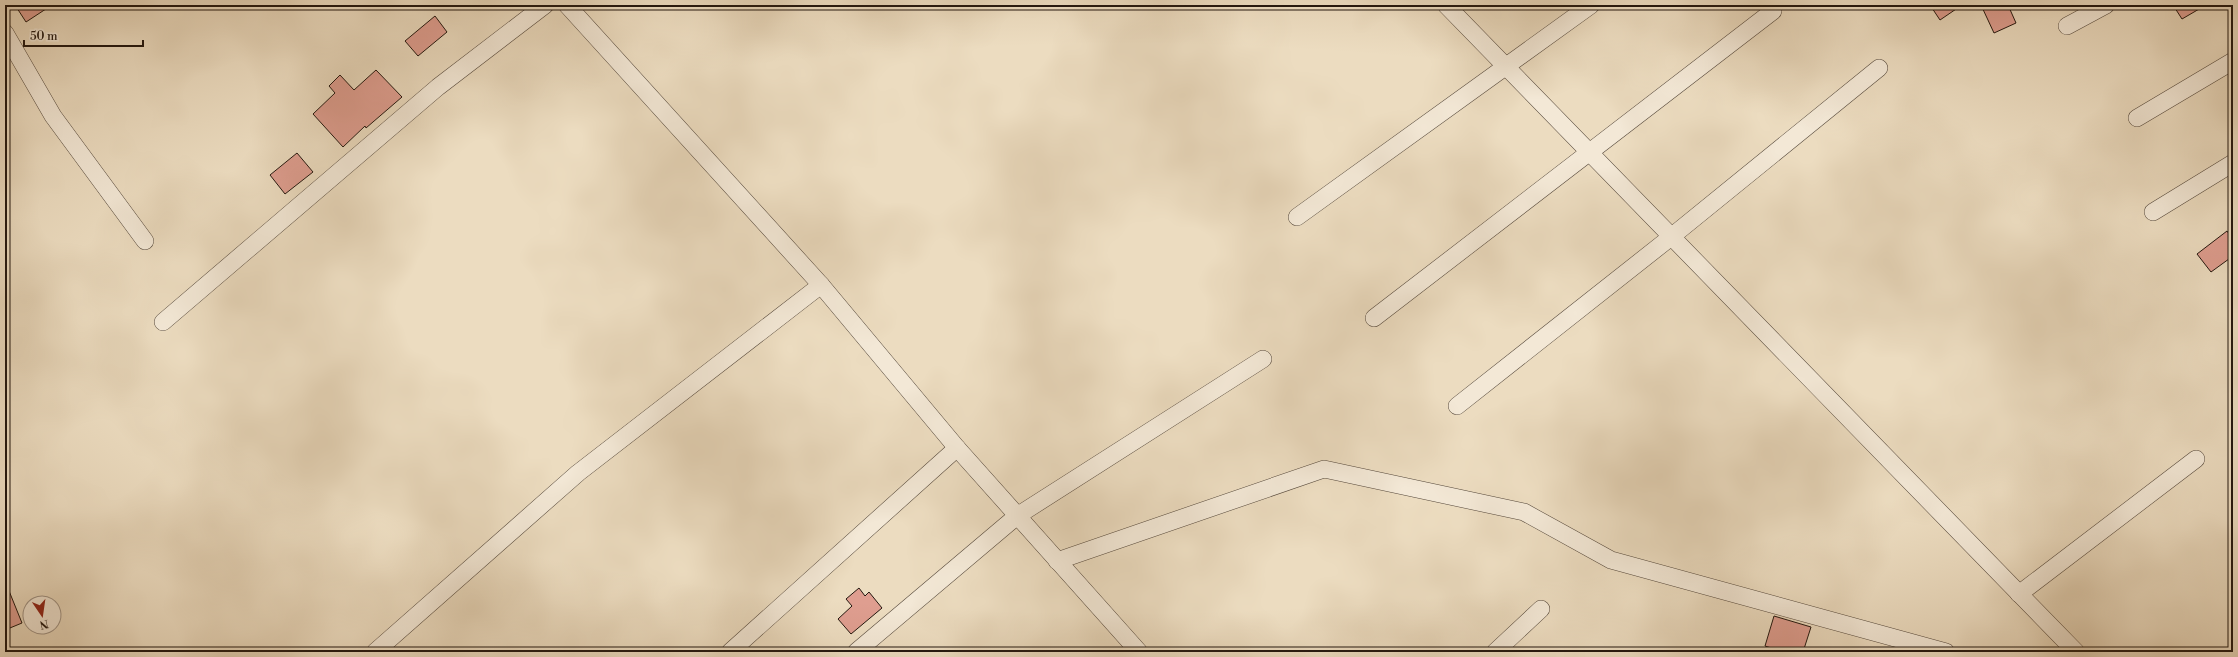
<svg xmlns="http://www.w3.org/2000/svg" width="2238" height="657" viewBox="0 0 2238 657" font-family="'Libre Bodoni',serif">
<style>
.building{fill:#df9e90;stroke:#23170f}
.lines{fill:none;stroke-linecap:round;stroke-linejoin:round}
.street-casing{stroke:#55483b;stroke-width:18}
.street{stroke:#f3e8d6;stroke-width:17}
</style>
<rect width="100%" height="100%" fill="#ecdcc0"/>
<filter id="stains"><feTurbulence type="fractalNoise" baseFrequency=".005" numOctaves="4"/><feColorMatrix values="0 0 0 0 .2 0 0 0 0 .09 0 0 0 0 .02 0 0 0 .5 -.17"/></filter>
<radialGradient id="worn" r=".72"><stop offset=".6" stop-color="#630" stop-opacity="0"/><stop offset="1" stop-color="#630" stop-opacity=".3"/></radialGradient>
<!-- building -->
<g class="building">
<path d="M15 5H52L26 22Z"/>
<path d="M1930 5H1962L1940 20Z"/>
<path d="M1981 5H2008L2016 23 1994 33Z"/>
<path d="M2173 5H2206L2182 19Z"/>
<path d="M435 16 447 32 418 56 405 41Z"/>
<path d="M376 70 402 97 366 128 365 126 343 147 313 114 335 93 329 86 340 75 354 90Z"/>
<path d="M297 153 313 172 285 194 270 175Z"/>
<path d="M2227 231 2233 240V256L2211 272 2197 254Z"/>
<path d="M5 581 22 623 5 630Z"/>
<path d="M859 588 865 596 869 592 882 608 851 634 838 619 852 606 846 599Z"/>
<path d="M1774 616 1811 627 1803 652H1784L1765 646Z"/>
</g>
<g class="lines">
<!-- street casing -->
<g class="street-casing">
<g id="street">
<path d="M567 5 821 285 957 448 1139 652"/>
<path d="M1446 5 2076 652"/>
<path d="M2067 26 2106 5"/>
<path d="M5 33 53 116 145 241"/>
<path d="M2137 118 2233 61"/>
<path d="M2153 212 2233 163"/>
<path d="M1297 217 1591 5"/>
<path d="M1374 318 1773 11"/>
<path d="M163 322 438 87 545 5"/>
<path d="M1457 406 1671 237 1879 68"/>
<path d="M1057 561 1324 469 1524 512 1611 560 1946 652"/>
<path d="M2019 594 2196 459"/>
<path d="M375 652 578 473 821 285"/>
<path d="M730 652 957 448"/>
<path d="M856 652 1017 516 1263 359"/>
<path d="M1495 652 1541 609"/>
</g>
</g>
<!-- street -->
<use href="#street" class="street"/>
</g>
<!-- margin -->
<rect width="2238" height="657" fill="none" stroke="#ecdcc0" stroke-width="20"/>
<rect x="6" y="6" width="2226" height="645" fill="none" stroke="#23170f" stroke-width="2"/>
<rect x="10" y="10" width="2218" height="637" fill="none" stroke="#23170f"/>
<!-- north arrow -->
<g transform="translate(42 615) rotate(167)"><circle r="19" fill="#f3e8d6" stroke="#a09486"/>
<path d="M0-3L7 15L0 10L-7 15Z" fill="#8f2418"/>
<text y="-6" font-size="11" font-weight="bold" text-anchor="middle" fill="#23170f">N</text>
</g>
<!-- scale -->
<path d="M24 40v6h119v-6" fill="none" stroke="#23170f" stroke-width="2"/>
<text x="30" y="40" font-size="12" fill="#23170f" stroke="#f3e8d6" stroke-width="3" paint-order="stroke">50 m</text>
<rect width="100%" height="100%" filter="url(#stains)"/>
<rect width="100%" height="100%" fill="url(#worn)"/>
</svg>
